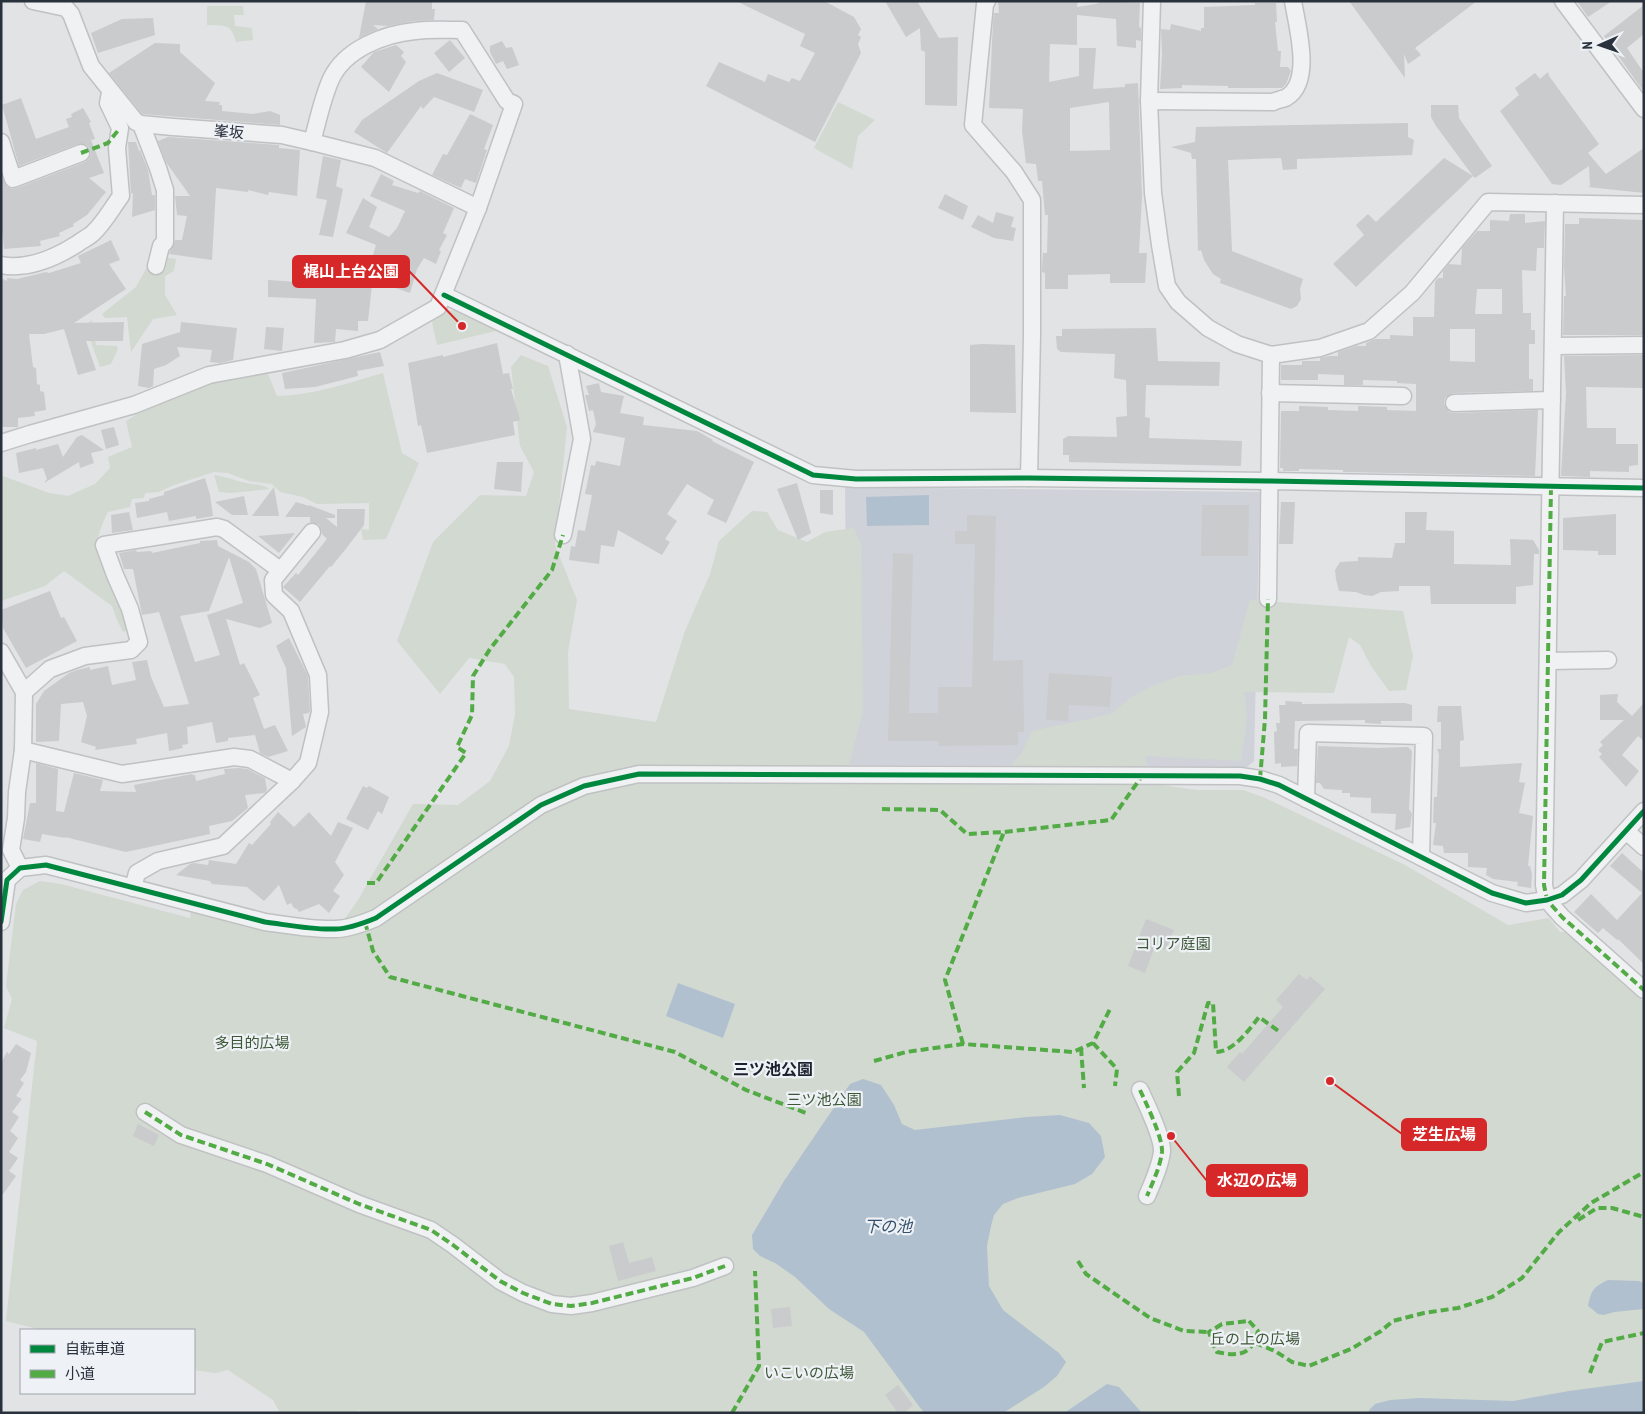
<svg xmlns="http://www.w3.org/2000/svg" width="1645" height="1414" viewBox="0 0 1645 1414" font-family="'PT Sans Narrow','Noto Sans JP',sans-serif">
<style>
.built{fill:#cfd2d8}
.green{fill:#d2d9d1}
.water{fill:#b1c0cf}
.building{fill:#c9cbcd;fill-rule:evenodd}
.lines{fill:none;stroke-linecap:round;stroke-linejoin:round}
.minor-casing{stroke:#bfc1c3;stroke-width:19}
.minor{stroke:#f0f1f2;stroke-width:16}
.quiet{stroke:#53ab46;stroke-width:4;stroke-dasharray:8 4;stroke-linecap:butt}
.cycleway-casing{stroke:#eef1f5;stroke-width:8}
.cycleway{stroke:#00873e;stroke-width:5}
.labels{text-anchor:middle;stroke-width:4.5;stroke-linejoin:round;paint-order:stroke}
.street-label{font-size:15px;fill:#29313d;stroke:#eef1f5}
.park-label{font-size:15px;fill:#3e5737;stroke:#eef1f5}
.neighbourhood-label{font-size:16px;font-weight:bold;fill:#1b222e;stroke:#eef1f5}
.water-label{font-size:16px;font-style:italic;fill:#36516e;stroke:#eef1f5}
.leader{fill:none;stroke:#d62828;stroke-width:2}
.callout-dot{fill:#d62828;stroke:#eef1f5;stroke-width:2}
.callout{fill:#d62828;stroke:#d62828;stroke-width:2}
.callout-label{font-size:16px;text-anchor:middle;font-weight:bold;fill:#fff}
</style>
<rect width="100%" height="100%" fill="#e1e3e5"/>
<!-- built -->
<path class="built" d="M845 487 1260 492 1254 761 1247 767 848 765Z"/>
<!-- green -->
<g class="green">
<path d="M207 6H243L244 15H234L235 26 252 28 253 40 236 42C231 23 225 26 207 25Z"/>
<path d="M838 102 875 120 858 136 852 169 814 148Z"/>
<path d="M163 257 176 259 174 271 165 276V295L177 315 153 319 131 352 127 317 105 318 102 314 136 287 147 267 160 271Z"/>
<path d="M460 310 500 330 437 345 432 322 447 311Z"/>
<path d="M92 320 96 345 117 346 118 349 111 364 100 367 85 325Z"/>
<path d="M521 355 548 366 567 427 555 545 577 600 568 652 569 709 656 722 685 631 710 574 719 541 752 511 767 512 778 530 807 542 825 532 854 528 861 545 863 711 844 784H996L1022 752 1032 731 1111 714 1130 698 1152 686 1179 676 1211 673 1232 665 1250 600 1403 611 1413 656 1406 690 1389 691 1371 666 1360 645 1349 637 1334 693 1244 692 1247 717 1241 761 1146 756 1149 783 1196 790H1243L1263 797 1405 865 1508 925 1549 918 1560 932H1566L1644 1002V1413H363L359 1410 354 1413H280L273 1400 228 1370 215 1373 194 1370V1330H42L6 1321 37 1041 4 1028 12 999 6 986 16 904 23 890 40 881 61 884 190 918 191 912 265 929 334 934 358 900 413 804 458 805 490 781 509 746 515 714 514 677 505 664 469 658 440 694 397 641 433 542 480 495 526 496 534 472 520 446 511 367Z"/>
<path d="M383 373 402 453 419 463 386 539 363 540 361 529 369 530V503L317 504 303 497 280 492 272 484 249 481 228 473 214 472 174 485 159 492 145 493 144 498 132 499 130 507 108 512C84 559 106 562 123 602 126 610 127 621 128 630L123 632 117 620 112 606 64 571 45 586 1 601V469L3 476 49 493 68 496 95 484 110 468 108 457 132 447 126 421 165 397 197 384 268 374 277 396C314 395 348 383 383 373Z"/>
<path d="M214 475C225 476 235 481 246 483 255 485 262 484 270 489L230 493 219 492Z"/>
</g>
<!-- water -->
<g class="water">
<path d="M929 495V525L867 526 866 497Z"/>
<path d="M678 983 735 1004 723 1038 666 1016Z"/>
<path d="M863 1079 881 1085 894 1105 902 1124 915 1130 1026 1117 1060 1115 1089 1123 1101 1136 1105 1157 1092 1174 1075 1184 1018 1198 1003 1204 994 1215 991 1226 987 1246 989 1286 1003 1310 1059 1353 1066 1362 1057 1376 1044 1387 1003 1413H924L864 1332 829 1309 795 1277 775 1263 760 1256 753 1249 752 1235 784 1181 850 1084Z"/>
<path d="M1608 1280 1639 1281 1643 1283 1644 1309 1614 1312 1604 1315 1598 1314 1588 1306C1591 1291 1593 1287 1608 1280Z"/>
<path d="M1644 1381V1413H1369V1410L1375 1404 1390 1400 1420 1398 1513 1401 1569 1391Z"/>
<path d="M1107 1384 1119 1387 1142 1413H1064Z"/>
</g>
<!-- building -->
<g class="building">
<path d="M366 1H432V9H435L434 20 414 21 388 26 373 25 378 29 359 38Z"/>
<path d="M736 1H824L854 17 861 29 858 35 861 37 858 44 861 53 815 142 706 86 719 62 765 82 768 74 789 82 792 78 800 81 815 53 800 46 805 34Z"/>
<path d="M885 1H917L939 38 958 37 957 106 925 105V52L921 50 920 28 906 37Z"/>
<path d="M998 1H1078L1077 7 1096 4 1102 1 1140 3 1139 27 1141 28V41L1136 40V48L1117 46 1116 19 1077 15V45L1050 44 1049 82 1079 76V48H1096L1093 89 1125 87V84L1138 83 1142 196 1139 253H1147L1145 283H1110V274L1068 275V289H1045V273L1042 272V269L1043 253H1047L1048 215H1045L1042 181H1038L1036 164 1026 163 1022 131 1023 109 989 108 993 22 994 13H999ZM1109 102 1110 150 1070 151V108Z"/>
<path d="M1349 1H1477L1415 48 1421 55 1408 64 1404 54 1405 78Z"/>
<path d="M1577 1H1612L1588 17Z"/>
<path d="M1255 3H1276L1277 22H1275L1278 51H1281L1280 67H1288L1291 71 1286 84 1282 88H1228V86L1182 85V88L1160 89 1162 55 1161 29 1170 30 1171 24 1201 31V28H1204V7L1255 5Z"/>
<path d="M1644 5V34L1627 48 1644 73V92L1604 36Z"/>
<path d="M153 18 155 35 98 53 91 33 122 19Z"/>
<path d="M450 40 465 58 449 72 434 53Z"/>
<path d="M502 41 506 48 512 47 519 65 507 69 503 61 496 64 490 52V46Z"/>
<path d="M155 43 180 44V52L215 83 205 101 220 102 219 105H222V111L253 114 270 111 280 115V125L142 114 109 73Z"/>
<path d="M396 45 404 52 401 56 406 62 389 92 361 67 374 52Z"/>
<path d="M1548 72 1549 76 1599 144 1588 153 1606 174 1644 148V193L1588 187 1590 186 1589 166 1561 185 1552 184 1500 111 1519 95 1515 88 1535 73 1540 79Z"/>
<path d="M437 73 483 90 474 112 434 97 423 109 421 106 387 153 354 132 362 120 419 81Z"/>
<path d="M21 98 36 139 69 127 66 119 72 117 71 114 83 108 91 122 89 123 95 139 91 140 104 173 89 178 106 192 87 215 73 224 74 226 59 233 60 236 40 241 41 246 4 249 1 218V175L7 187 12 189 17 188 85 162 89 159 91 154 90 149 87 145 78 144 19 166 2 105Z"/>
<path d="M1431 105H1458L1459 118 1492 166 1475 178 1473 176 1356 287 1333 264 1364 235 1356 225 1368 214 1376 222 1444 158 1473 176 1436 126 1431 117Z"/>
<path d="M470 114 493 125 484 149 487 150 476 183 465 179 461 188 432 175 443 154 447 155Z"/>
<path d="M1408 123V137L1414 140 1412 155 1297 159V169L1283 170 1281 158 1228 160 1232 251 1303 279 1300 289 1301 299 1297 306 1291 309 1220 283 1221 279 1213 274 1204 260 1201 250 1198 251 1196 159H1192L1191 153 1171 147 1195 142 1196 127Z"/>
<path d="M168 137 279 145V148L300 150 297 196 269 192 268 195 248 190V192L216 188 212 260 169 254 175 240H182L187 216 177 215 175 196H190L166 162 158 141Z"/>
<path d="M128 142H136L139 151 140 150 148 170 152 195H155V210L132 217 133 193 131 194Z"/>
<path d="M323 156 341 160 336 186 343 189 333 237 319 235 327 200 316 198Z"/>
<path d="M381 174 394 181 392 185 418 193 420 191 454 208 443 233 447 235 439 250 441 251 436 264 424 258 417 269 410 293 366 278 376 245 346 233 363 198 377 207 369 227 389 237 397 228 405 211 370 196Z"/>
<path d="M945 194 968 206 963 220 938 208Z"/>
<path d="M996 212 1014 217 1011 227 1016 228 1013 241 994 238 971 227 978 215 993 223Z"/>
<path d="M1510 214H1525V223L1545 221 1544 248H1537L1536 271 1522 270 1523 313H1531V330H1535V344H1529V379H1533V391L1454 393 1445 398 1444 404 1449 412 1454 413 1538 410 1535 476 1343 472V470L1299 469V471H1283V468H1280L1281 411H1299V406L1328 407V410L1358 411V406L1387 407V410L1416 411V384L1397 383V381L1363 380V385H1344V375L1318 374V380H1281V365H1302V361H1320V358L1329 356H1338V352L1356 346H1366V343L1375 339H1390V335L1413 336V317H1434L1435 282 1438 278H1443V271L1449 264 1461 265 1462 248 1477 231H1490V220L1509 221ZM1477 289H1502V314H1475ZM1450 329H1475V362L1450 361Z"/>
<path d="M1579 218 1644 220V335H1563L1564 296H1566L1564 267 1565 224H1579Z"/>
<path d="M111 240 120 260 109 264 126 289 74 323 124 322 123 341H86L96 370 78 375 64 329 44 334H29L33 367 36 368 37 384 40 385V391L44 392 46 410 34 412 35 416 18 418V427H1V278L7 281V278L17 279 46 272 49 273 81 263 78 256Z"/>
<path d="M268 280 354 286V284L372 285 368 321H358V331L336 329 335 342 314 343 316 299 268 297Z"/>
<path d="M181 322 237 328 233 360 220 363 210 362 212 350 177 347 180 356 166 365 154 369 153 386 149 388 138 386 142 344 180 332Z"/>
<path d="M266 327 284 328 282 351 264 349Z"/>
<path d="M1156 328 1158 361 1220 362 1219 386 1146 385 1145 417 1150 418 1149 438 1242 441 1241 466 1069 462V455H1063V439L1068 436 1117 437 1116 417 1127 416 1126 380 1114 378 1115 354 1061 352 1057 349 1056 336H1062V329Z"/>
<path d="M497 343 503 374 509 373 513 389H511L520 420 513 422 515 435 427 453 421 425 418 426 408 363 443 355V357Z"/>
<path d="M982 344 1015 345 1016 413 970 412V345Z"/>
<path d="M380 352 384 366 357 371 358 376 315 387 285 389 282 373Z"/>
<path d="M1644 355V388L1586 387 1587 428H1616V444H1638V465L1629 466V472L1590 471V477L1561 476 1566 393 1564 356Z"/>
<path d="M599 383 601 392 624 396 620 413 644 417 643 425 697 431 713 440 712 441 754 462 726 523 707 514 714 500 687 484 667 514 677 521 665 539 670 542 662 555 618 530 614 547 601 545 599 564 569 560 571 546 575 547 578 530 585 531 592 495 585 494 591 465 595 466 596 461 620 466 625 438 593 432 596 424 593 410 589 411 585 395H589L586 386Z"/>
<path d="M114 427 119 445 106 449 101 430Z"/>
<path d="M82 435 104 450 91 453 94 463 80 468 79 462 44 483 47 479 43 468 19 473 16 453 36 448V450L58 444 63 457 77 437Z"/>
<path d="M497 462H523L521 492 494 489Z"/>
<path d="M205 478 210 495 213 516 196 519V516L169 521 167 512 137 518 135 503 149 501V499L164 495V492Z"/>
<path d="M797 483 811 533 798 540 777 489Z"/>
<path d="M274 487 279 516H252Z"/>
<path d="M820 490H833V515L820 513Z"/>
<path d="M244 496 248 515H232L215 502Z"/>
<path d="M296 502 309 506V505L335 515V518H326L337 527V509H365L364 525 345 550 331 567 330 566 300 602 283 587 296 573 298 575 327 539 322 534 321 529 319 525 310 522V517H285Z"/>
<path d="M1281 502H1295L1293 544H1279Z"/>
<path d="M1202 505H1249L1248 556H1201Z"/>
<path d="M129 512 133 530 112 533 111 515Z"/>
<path d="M1405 512H1427L1426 530 1454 531V564L1511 565 1510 539 1533 540 1539 550V554H1534L1533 585 1516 587V604H1431L1430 586H1399V591L1381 592 1372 596 1364 595 1356 592 1339 591 1336 579 1335 570 1340 562 1358 561V557L1392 558 1395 543H1405Z"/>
<path d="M1616 514V555H1598V551L1563 550V518Z"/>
<path d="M967 515 996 516 993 661 1023 660 1024 732H1018V745L939 746 938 741H888L893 553 913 554 909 713H938V687H972L975 544H955V531H967Z"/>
<path d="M295 533 279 553 258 536Z"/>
<path d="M217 540 218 546 249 562 256 569 272 623 260 628 226 619 240 665 244 663 260 695 253 698 264 729 275 725 288 751 268 757 260 753 255 735 228 738V741L216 743 212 722 187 727 188 744 182 745 183 748 169 751 167 733 136 739 137 744 95 750 96 747 81 742 87 716 83 702 61 704 59 741 36 742V704L44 691 69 673 77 670 90 667V670L108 666 112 685 136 680 132 662 147 660 151 677 164 707 189 704 159 612 142 615 133 569H124L119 553 136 550 137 552 151 551 152 553 200 543V541ZM229 557 243 603 207 615 220 655 195 662 180 616 209 611Z"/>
<path d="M50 591 61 618 64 617 77 641 26 668 3 628 1 610Z"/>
<path d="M289 638 308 676 310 711 309 713 303 714 306 727 292 736 286 668 276 646Z"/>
<path d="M1049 673 1112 677 1110 707 1069 705 1068 721 1046 720Z"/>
<path d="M1618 694 1617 702 1632 716 1644 703V741L1638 736 1622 755 1639 771 1626 787 1599 757 1602 754 1598 750 1603 745 1600 742 1624 720H1600V695Z"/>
<path d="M1285 701 1302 702V704L1405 703 1412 705V721H1381V724L1365 723V720L1295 721 1294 749H1298L1297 766 1281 767V763L1275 764 1274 732 1277 731 1276 723H1280L1279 705H1286Z"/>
<path d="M1438 706H1461L1464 740 1460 741V767L1522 763 1519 782 1525 783 1519 813 1533 816 1528 866H1530L1532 874 1531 888 1517 886 1518 882 1493 879 1486 875 1487 868 1468 867V853H1444L1443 846 1433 845 1436 823H1433L1434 797H1437L1439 754 1437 749H1441V722H1437Z"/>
<path d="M1318 746 1378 748 1408 747 1412 751 1409 809 1412 814 1410 827 1395 830 1396 814 1371 813V798L1350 797V793H1342V790L1324 789 1320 783H1316Z"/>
<path d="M36 763 58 769 56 811 64 812 74 773 103 780 100 791 136 792 134 785 192 774 193 775H195L196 781 225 774 224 769 239 768 247 769 265 778 267 790 265 793 245 795 248 808 232 821 209 826 210 834 126 852 65 837V838L42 834 40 842 23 839 30 803H36Z"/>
<path d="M363 786 367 788 369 786 389 797 382 814 378 811 368 830 346 819Z"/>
<path d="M278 812 294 827 309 812 331 836 338 822 353 828 335 862 344 875 333 891 340 896 329 913 319 904 299 912 297 909 294 908 291 903 287 905 279 885 264 901 247 887 212 884 210 881 176 875 190 864 194 863 208 865 209 860 236 864 249 843 252 845 271 824 270 822Z"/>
<path d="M1622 853 1644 873V964L1618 939 1617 940 1603 928 1598 933 1574 912 1591 894 1617 920 1642 893 1610 866Z"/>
<path d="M1146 919 1174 930 1165 950 1155 946 1145 973 1128 966Z"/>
<path d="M1299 974 1307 980 1310 976 1325 989 1244 1082 1227 1067 1240 1052 1242 1054 1283 1007 1276 1000Z"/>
<path d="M16 1044 31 1053 26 1072 20 1080 24 1083 16 1096 22 1099 12 1112 19 1117 10 1131 18 1138 9 1152 18 1158 9 1171 16 1176 1 1197V1063L7 1052 9 1054Z"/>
<path d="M138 1124 159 1135 154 1146 133 1136Z"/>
<path d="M623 1242 629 1263 652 1257 656 1271 618 1281 609 1246Z"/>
<path d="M790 1307 792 1326 773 1328 771 1309Z"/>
<path d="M898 1385 913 1405 904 1413H898L885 1395Z"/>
</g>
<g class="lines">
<!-- minor casing -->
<g class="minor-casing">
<g id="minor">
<path d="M33 1 66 8 71 14 91 66 136 122 141 124 173 127 282 135 312 142 375 158 478 208"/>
<path d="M987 1 985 4 973 125 1014 172 1032 200V335L1029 478"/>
<path d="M1152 1 1149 101 1153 193 1160 245 1167 286 1178 302 1208 328 1237 344 1271 355 1320 348 1369 331 1412 293 1488 202 1644 205"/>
<path d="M1563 1 1644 109"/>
<path d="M1149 101 1273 102C1277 100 1284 99 1287 97 1313 81 1297 26 1293 1"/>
<path d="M141 124 158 168 165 190V242L161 246 156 266"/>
<path d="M1 142 13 179 81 153"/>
<path d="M1555 203 1544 885 1547 900 1562 917 1644 990"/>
<path d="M1 265C28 270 55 258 77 244 82 240 89 237 93 233 104 223 112 208 121 196L117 148 120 128 108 103 110 93"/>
<path d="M444 295 813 475 856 479 1029 478 1268 481 1644 488"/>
<path d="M1553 346 1644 345"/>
<path d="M1270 393 1403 396"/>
<path d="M1454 403 1552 400"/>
<path d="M1 443 30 434 134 405 209 375 345 350 380 340 438 307 478 208 514 104 507 101 462 30C446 30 430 29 415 31 384 34 345 49 331 79 322 99 318 121 312 142"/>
<path d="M563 535 582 439 567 354"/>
<path d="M1268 599 1271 355"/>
<path d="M1 652 24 692 23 750 17 792 16 818 11 850 20 868"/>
<path d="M1548 661 1608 660"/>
<path d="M24 692 50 669 85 656 131 650 139 642 130 609 115 575 104 545 217 527 224 529 280 570"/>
<path d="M23 750 122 774 234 757 250 759 292 781"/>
<path d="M1306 799 1308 733 1424 736 1421 857"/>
<path d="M1626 831 1644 847"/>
<path d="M133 888 137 873 158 861 223 846 292 781 308 763 320 712 318 675 291 611 274 595 273 580 312 532"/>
<path d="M1 922 7 880 20 868 46 865 265 922C288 925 312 930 335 929 348 929 364 923 376 918L541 805 584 786 639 774 1240 776 1260 779 1279 785 1492 893 1526 903 1547 900 1562 895 1581 880 1644 811"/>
<path d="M1140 1090C1146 1103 1163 1138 1162 1152 1160 1167 1153 1182 1147 1196"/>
<path d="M145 1112 181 1135 267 1164 359 1204 431 1230 453 1245 500 1281 523 1293 552 1304 571 1306 592 1303 693 1278 725 1266"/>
</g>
</g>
<!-- minor -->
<use href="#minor" class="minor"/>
<!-- quiet -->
<g class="quiet">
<path d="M81 153 108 143 120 128"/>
<path d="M1551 487 1544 885 1547 900 1562 917 1644 990"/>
<path d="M1260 779 1265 719 1268 599"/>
<path d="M882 809 940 810 967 834 1004 832 1111 820 1142 776"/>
<path d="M367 883H376L466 753 457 747 472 715 473 676 490 649 552 570 563 535"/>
<path d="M365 922 373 951 390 977 675 1052 746 1090 806 1113"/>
<path d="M1093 1043 1117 1069 1115 1086"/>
<path d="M963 1044 945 980 1004 832"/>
<path d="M1081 1048 1084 1088"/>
<path d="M874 1061 906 1052 963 1044 1073 1052 1093 1043 1111 1007"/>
<path d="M1140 1090C1146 1103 1163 1138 1162 1152 1160 1167 1153 1182 1147 1196"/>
<path d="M1179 1096 1177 1072 1194 1053 1208 1003H1213L1216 1052C1233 1052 1249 1030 1259 1017L1280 1032"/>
<path d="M145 1112 181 1135 267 1164 359 1204 431 1230 453 1245 500 1281 523 1293 552 1304 571 1306 592 1303 693 1278 725 1266"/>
<path d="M1578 1220 1597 1208H1612L1644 1217"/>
<path d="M1078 1261 1086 1274 1150 1318 1184 1331 1209 1332"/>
<path d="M1249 1321 1258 1331C1252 1355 1239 1357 1217 1352L1212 1342 1209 1332 1222 1324Z"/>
<path d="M1255 1343 1275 1351 1292 1362 1309 1366 1351 1349 1381 1331 1393 1321 1424 1313 1458 1308 1492 1297 1522 1278 1559 1232 1591 1203 1644 1172"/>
<path d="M1590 1373 1602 1342 1644 1333"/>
<path d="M732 1413 759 1366 755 1271"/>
</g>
<!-- cycleway casing -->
<g class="cycleway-casing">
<g id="cycleway">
<path d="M444 295 813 475 856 479 1029 478 1268 481 1644 488"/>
<path d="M1 922 7 880 20 868 46 865 265 922C288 925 312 930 335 929 348 929 364 923 376 918L541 805 584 786 639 774 1240 776 1260 779 1279 785 1492 893 1526 903 1547 900 1562 895 1581 880 1644 811"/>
</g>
</g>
<!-- cycleway -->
<use href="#cycleway" class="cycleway"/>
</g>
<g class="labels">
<!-- street labels -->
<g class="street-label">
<text transform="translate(229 132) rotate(5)" y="5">峯坂</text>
</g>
<!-- park labels -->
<g class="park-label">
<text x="1173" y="949">コリア庭園</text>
<text x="252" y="1048">多目的広場</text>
<text x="824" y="1105">三ツ池公園</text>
<text x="1255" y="1344">丘の上の広場</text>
<text x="809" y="1378">いこいの広場</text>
</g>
<!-- neighbourhood labels -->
<g class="neighbourhood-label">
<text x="773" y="1075">三ツ池公園</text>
</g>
<!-- water labels -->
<g class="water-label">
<text x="888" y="1232">下の池</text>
</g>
</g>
<!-- callouts -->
<path class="leader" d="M462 326L409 271M1330 1081L1402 1134M1171 1136L1207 1181"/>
<g class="callout-dot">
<circle cx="462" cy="326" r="5"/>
<circle cx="1330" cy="1081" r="5"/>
<circle cx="1171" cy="1136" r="5"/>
</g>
<g class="callout">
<rect x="293" y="256" width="116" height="31" rx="5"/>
<rect x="1402" y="1119" width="84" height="31" rx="5"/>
<rect x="1207" y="1165" width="100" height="31" rx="5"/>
</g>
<g class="callout-label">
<text x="351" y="277">梶山上台公園</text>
<text x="1444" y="1140">芝生広場</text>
<text x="1257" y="1186">水辺の広場</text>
</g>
<!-- border -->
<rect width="1645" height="1414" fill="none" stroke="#29313d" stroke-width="5"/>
<!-- legend -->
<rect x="20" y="1329" width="175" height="65" fill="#eef1f5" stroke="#9fa4ab"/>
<rect x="30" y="1345" width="25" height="8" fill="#00873e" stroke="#9fa4ab"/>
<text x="65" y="1354" font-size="15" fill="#29313d">自転車道</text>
<rect x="30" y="1370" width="25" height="8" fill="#53ab46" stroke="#9fa4ab"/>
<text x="65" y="1379" font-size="15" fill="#29313d">小道</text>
<!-- north arrow -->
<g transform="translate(1600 45) rotate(268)" stroke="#eef1f5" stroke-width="4" paint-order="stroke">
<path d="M0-4L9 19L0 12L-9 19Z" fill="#29313d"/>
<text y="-8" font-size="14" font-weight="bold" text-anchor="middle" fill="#29313d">N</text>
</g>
</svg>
